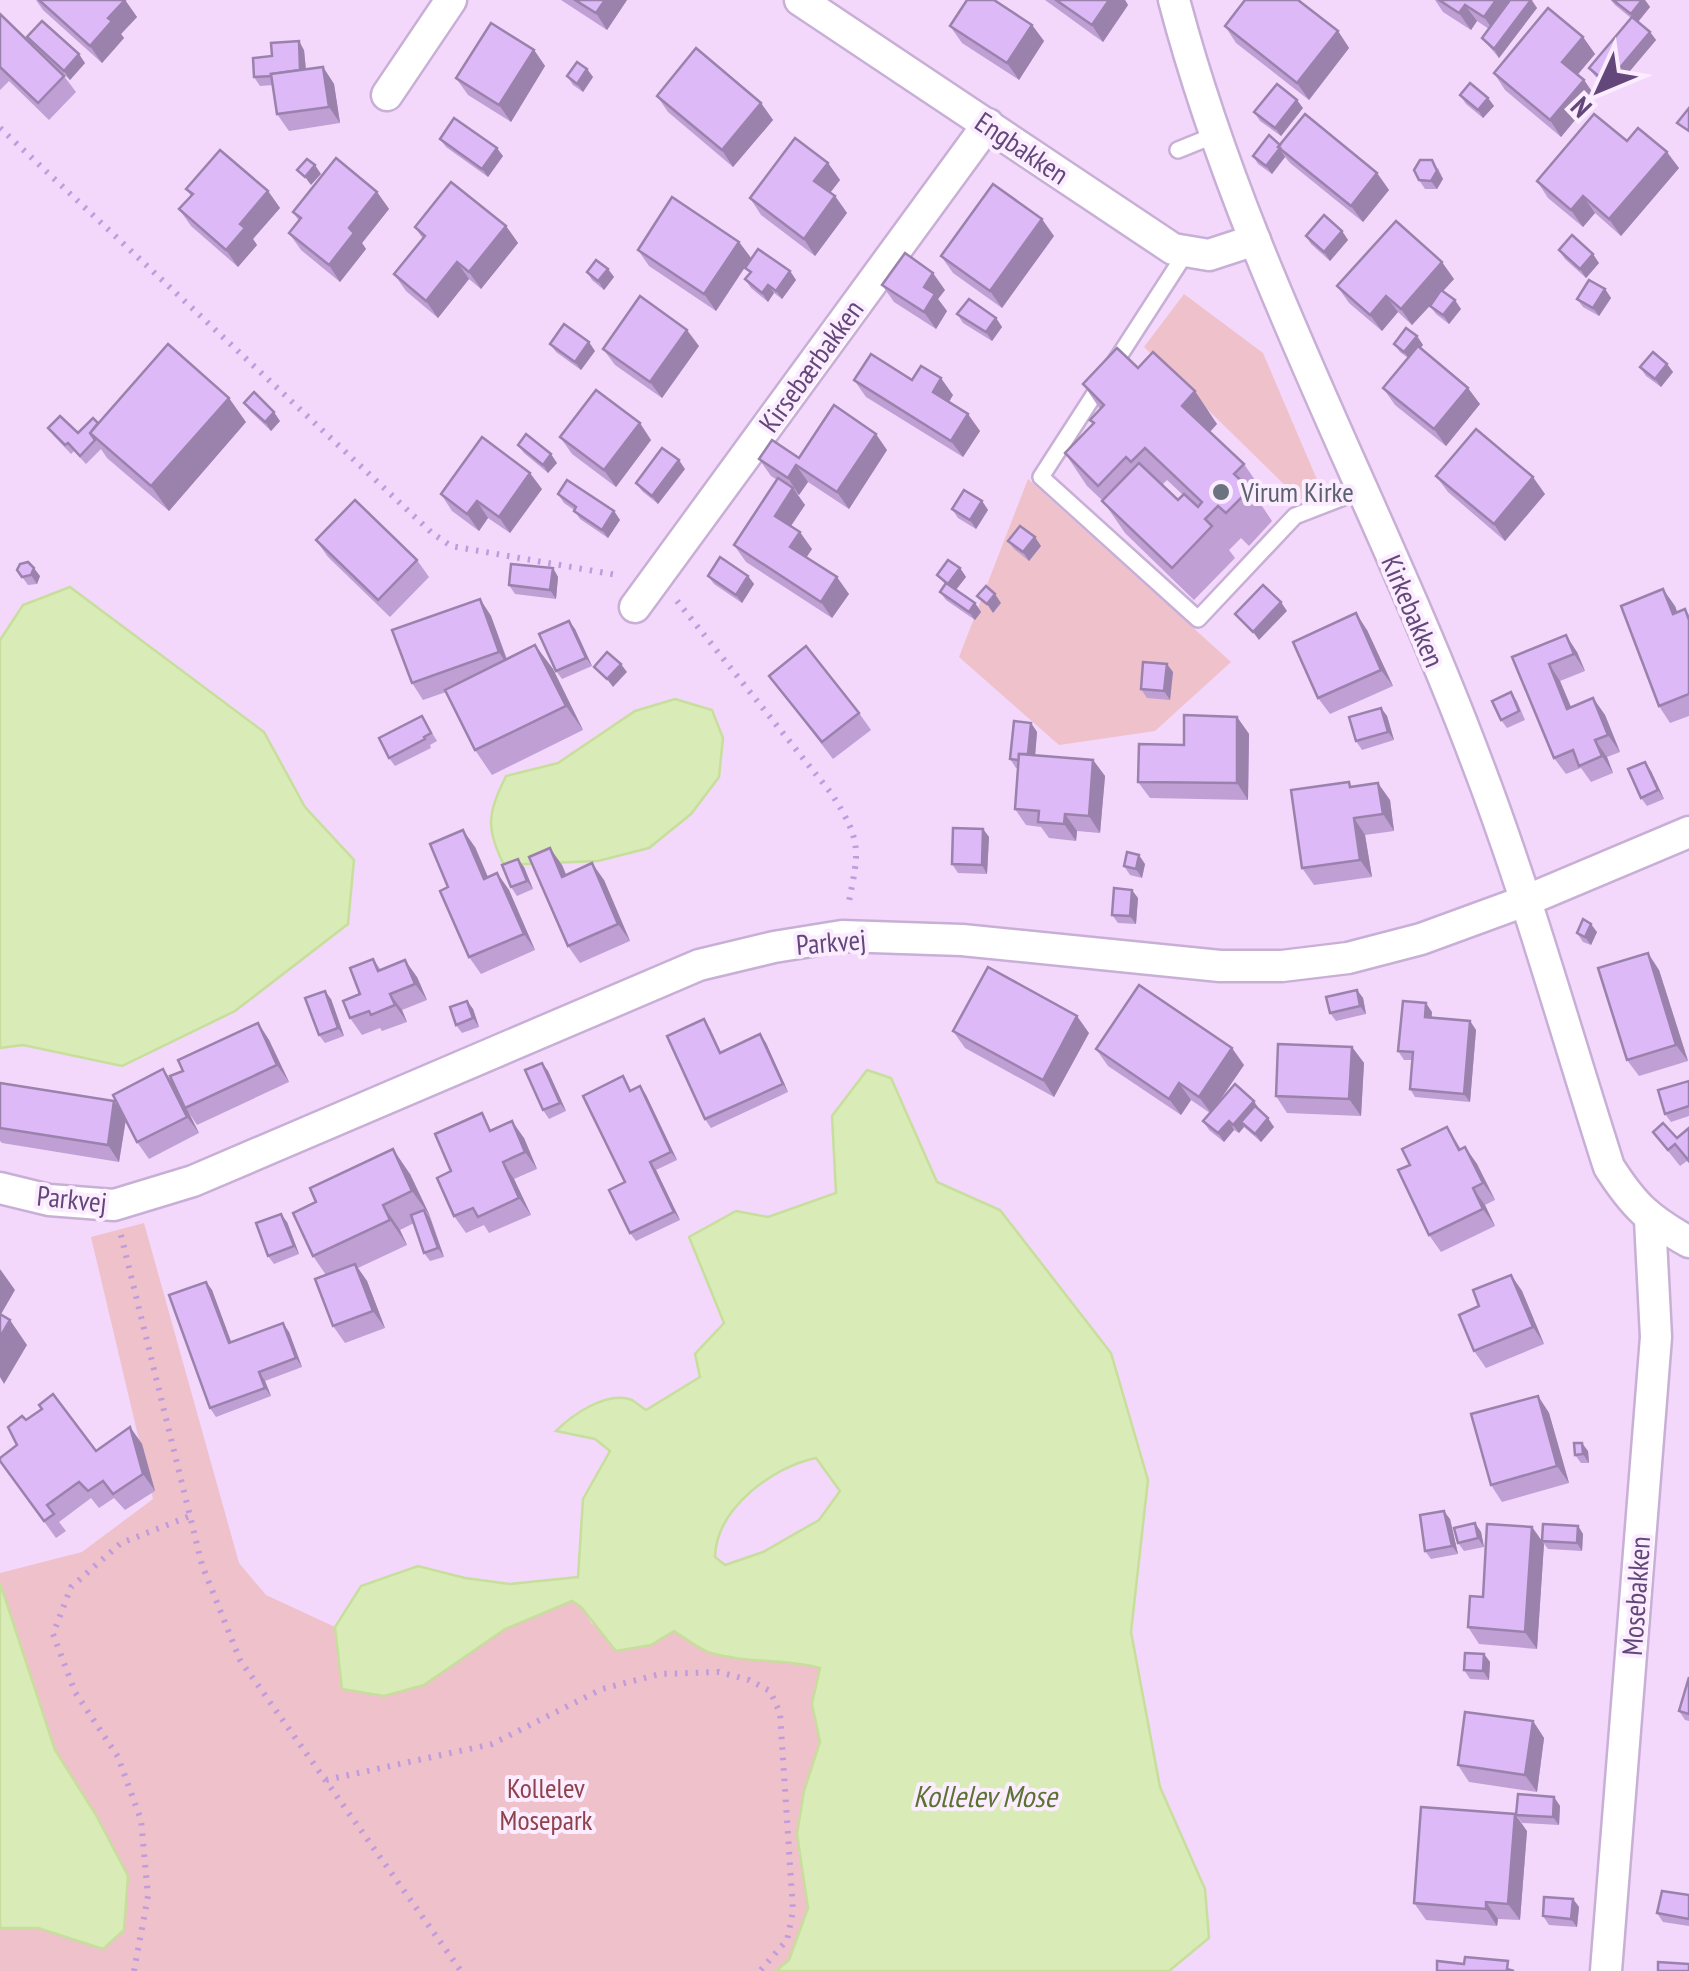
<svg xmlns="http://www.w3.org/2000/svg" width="1689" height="1971" viewBox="0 0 1689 1971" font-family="'PT Sans Narrow',sans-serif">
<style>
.residential{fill:#f3d8fc}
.green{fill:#eec1cb}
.water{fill:#d9ebb7;stroke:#c7de9c;stroke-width:2.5;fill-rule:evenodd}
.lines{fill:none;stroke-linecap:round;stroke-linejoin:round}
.service-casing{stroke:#c8afd6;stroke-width:20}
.minor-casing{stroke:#c8afd6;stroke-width:35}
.path{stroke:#c19cdc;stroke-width:6;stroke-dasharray:2.5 8;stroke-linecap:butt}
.service{stroke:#fff;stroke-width:15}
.minor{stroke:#fff;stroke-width:30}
.wall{fill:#bf9fd4;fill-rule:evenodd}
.shaded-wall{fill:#9b82ad}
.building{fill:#deb9f7;stroke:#9b82ad;stroke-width:2.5}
.worship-dot{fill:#6b7280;stroke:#fbedff;stroke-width:4}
.labels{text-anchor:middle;stroke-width:8;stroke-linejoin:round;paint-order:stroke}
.street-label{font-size:28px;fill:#63477b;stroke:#fbedff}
.worship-label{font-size:28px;fill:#5b616d;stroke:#fbedff;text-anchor:start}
.park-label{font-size:28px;fill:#8e424a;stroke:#fbedff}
.water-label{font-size:30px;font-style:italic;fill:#5c7233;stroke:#fbedff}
</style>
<rect width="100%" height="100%" fill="#f9e5fe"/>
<!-- residential -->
<rect class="residential" x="0" y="0" width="1689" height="1971"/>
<!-- green -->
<g class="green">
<path d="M1184 294 1263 353 1321 489 1300 500 1144 347Z"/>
<path d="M1028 479 1231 662 1155 731 1059 745 959 657Z"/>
<path d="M144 1223 239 1563 266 1595 335 1627 342 1689 424 1685 505 1629 572 1601 581 1607 592 1624 651 1645 674 1631C685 1638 696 1647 709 1652 745 1664 784 1658 820 1668L812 1704 820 1742 804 1791 797 1834 808 1908 789 1960 775 1971H0V1928H38L103 1949 96 1815 55 1750 0 1583V1573L82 1552 153 1499 91 1237Z"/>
</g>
<!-- water -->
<g class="water">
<path d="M70 587 264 732 305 807 354 860 348 924 235 1011 122 1066 23 1045 0 1048V640L23 605Z"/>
<path d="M675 699 712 710 723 738 719 777 691 814 649 848 598 861 504 865C485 827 488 813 506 776L558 763 635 711Z"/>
<path d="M867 1070 891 1078 937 1182 1000 1210 1111 1353 1148 1480 1131 1632 1160 1787 1205 1889 1209 1938 1169 1971H776L789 1960 808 1908 797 1834 804 1791 820 1742 812 1704 820 1668C784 1658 745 1664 708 1652 696 1647 685 1638 674 1631L651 1645 616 1651 581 1607 572 1601 505 1629 424 1685 384 1696 342 1689 335 1627 361 1586 418 1566 465 1578 510 1584 578 1577 583 1499 610 1451 595 1439 556 1431C572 1415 607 1390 632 1400 637 1403 641 1407 646 1410L700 1377 695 1354 724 1323 689 1237 736 1211 768 1217 836 1193 832 1116ZM816 1458 840 1491 819 1520 763 1552 725 1565 715 1557C716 1509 772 1467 816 1458Z"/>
<path d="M0 1583 55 1750 96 1815 128 1876 124 1930 103 1949 38 1928H0Z"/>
</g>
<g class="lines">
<!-- service casing -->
<g class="service-casing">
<g id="service">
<path d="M1178 150 1215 135"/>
<path d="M1187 251 1041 477 1198 619 1295 516 1362 490"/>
</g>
</g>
<!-- minor casing -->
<g class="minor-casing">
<g id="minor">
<path d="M800 0 1173 249 1209 255 1255 240"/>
<path d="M1174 0C1244 266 1382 508 1478 765 1528 896 1566 1033 1609 1167 1634 1206 1648 1219 1689 1242"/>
<path d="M387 95 451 0"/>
<path d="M635 607 988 124"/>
<path d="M0 1188 49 1200 114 1205 193 1181 699 965 774 947 842 936 962 940 1220 966H1282L1348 958 1421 939 1525 901 1689 832"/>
<path d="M1606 1971 1656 1337 1650 1220"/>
</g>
</g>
<!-- path -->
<g class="path">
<path d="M0 128 432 533 451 546 617 575"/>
<path d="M677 601 831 793C863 842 859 851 848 906"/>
<path d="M121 1235 202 1565 240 1660 461 1971"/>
<path d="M326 1780 492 1744 602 1689 660 1674 719 1672 749 1680 770 1691 780 1713 793 1911 787 1940 760 1971"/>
<path d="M134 1971 148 1896 141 1820 118 1757 75 1692 53 1634 71 1587 121 1543 190 1516"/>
</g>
<!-- service -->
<use href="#service" class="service"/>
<!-- minor -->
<use href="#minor" class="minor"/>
</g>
<!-- wall -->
<g class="wall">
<path d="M36 0H125L137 17 121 34 124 38 102 63 43 10Z"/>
<path d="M561 0H627L607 30Z"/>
<path d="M1045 0H1125L1128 5 1103 42Z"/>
<path d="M1435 0H1532L1537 8 1499 58 1482 38 1489 29 1477 21 1471 30 1443 12Z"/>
<path d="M1611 0H1645L1650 7 1638 22 1650 32 1656 40 1613 91 1595 76 1589 68 1631 18 1615 5Z"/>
<path d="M0 14 32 44 27 37 85 63 70 80 44 56 64 76 76 92 49 120 9 81 0 90Z"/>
<path d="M1032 25 1044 41 1019 80 962 43 950 26Z"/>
<path d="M1225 26 1338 31 1349 48 1309 100 1236 43Z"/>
<path d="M1583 37 1595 54 1577 75 1584 80 1595 96 1561 137 1505 90 1494 73Z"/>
<path d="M304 50 306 69 323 67 334 84 340 123 289 131 277 114 273 85 260 86 254 77 272 56Z"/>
<path d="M534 50 545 66 511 122 468 95 456 78Z"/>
<path d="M587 69 593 77 583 92 573 85 567 76Z"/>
<path d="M1460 95 1488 98 1494 106 1483 118 1466 104Z"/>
<path d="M657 96 761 103 773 120 733 167 668 112Z"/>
<path d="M1303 108 1281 136 1260 121 1254 112Z"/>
<path d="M440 139 503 156 488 177 446 147Z"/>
<path d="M1627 141 1679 168 1621 236 1595 213 1583 227 1548 198 1537 181Z"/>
<path d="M1280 145 1377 173 1389 190 1363 222 1290 163 1285 157 1272 174 1258 164 1253 156Z"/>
<path d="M828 163 840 180 830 193 835 196 847 213 815 256 761 215 750 198Z"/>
<path d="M1438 168 1443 179 1437 189H1425L1419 180Z"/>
<path d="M186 189 268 191 280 208 253 239 257 245 238 267 191 226 179 209 191 196Z"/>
<path d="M377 192 389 209 362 243 366 249 340 282 301 250 289 233 299 221 293 212Z"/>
<path d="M506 226 518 243 481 289 469 279 438 318 406 291 394 274 423 239 415 227Z"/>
<path d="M1342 231 1348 240 1330 261 1311 244 1306 236Z"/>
<path d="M1054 236 1002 308 953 273 941 256Z"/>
<path d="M739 242 751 258 716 311 649 266 638 250Z"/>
<path d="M1559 250 1599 263 1586 278 1565 259Z"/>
<path d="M745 268 790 271 796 280 782 299 774 293 768 302 751 288 745 279 750 273Z"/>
<path d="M608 269 614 277 604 290 592 280 587 272Z"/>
<path d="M1454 279 1443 291 1461 309 1449 324 1436 314 1430 306 1412 325 1398 312 1382 331 1349 303 1337 286Z"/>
<path d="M882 285 945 290 938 299 947 311 936 329 894 302Z"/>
<path d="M1605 289 1611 298 1599 316 1583 307 1577 299Z"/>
<path d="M957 314 996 318 1002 327 992 341 963 323Z"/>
<path d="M1417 336 1423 345 1420 348 1480 404 1446 446 1395 405 1383 388 1408 358 1400 352 1394 344Z"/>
<path d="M550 344 595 351 581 370 556 352Z"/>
<path d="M699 346 662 398 615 365 603 349Z"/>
<path d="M1667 364 1673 372 1661 387 1646 376 1640 367Z"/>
<path d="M1138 368 1217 424 1210 432 1244 464 1266 496 1260 503 1272 521 1249 546 1241 538 1229 550 1235 558 1194 600 1125 533 1103 501 1087 486 1065 453 1093 424 1100 409 1083 384ZM1167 480 1183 495 1178 500 1162 485Z"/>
<path d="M854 380H912L953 395 949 402 980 431 963 457 866 397Z"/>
<path d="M244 403 280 421 271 431 250 411Z"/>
<path d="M246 422 169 511 107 458 101 449 86 464 74 451 71 454 54 436 48 428 78 433 98 423Z"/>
<path d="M560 437 651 440 616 487 572 454Z"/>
<path d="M518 445 557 463 548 473 524 453Z"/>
<path d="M887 450 849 509 808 482 799 495 796 493 805 505 791 526 812 549 806 557 849 594 832 618 746 562 734 545 777 480 771 476 759 459 799 458Z"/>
<path d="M685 469 658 504 642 491 636 483Z"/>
<path d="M1436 476 1545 494 1505 541 1448 492Z"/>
<path d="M542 489 510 533 488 518 479 531 452 511 441 494Z"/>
<path d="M558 494 614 511 620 520 608 538 580 519 574 510 564 503Z"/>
<path d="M982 501 988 510 976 529 958 518 952 509Z"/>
<path d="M316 540 417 560 429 577 390 617 328 557Z"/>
<path d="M1008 541 1041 546 1029 561 1014 549Z"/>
<path d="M553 568 558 577 556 599 515 594 509 585Z"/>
<path d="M960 568 966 577 956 590 975 603 981 612 975 620 946 600 940 592 945 584 937 575Z"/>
<path d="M17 570 40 576 37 584 28 585Z"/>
<path d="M708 576H748L754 584 742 603 714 584Z"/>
<path d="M480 599 491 616 507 659 535 645 553 669 583 730 492 775 475 750 446 692 423 700 412 683Z"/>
<path d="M1675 606 1677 612 1685 609 1689 615V716L1670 723 1659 706Z"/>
<path d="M569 621 575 629 592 666 562 679 556 671Z"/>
<path d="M1367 630 1393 686 1330 714 1318 698Z"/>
<path d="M1577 652 1585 671 1560 681 1571 707 1593 698 1605 715 1620 752 1607 757 1613 773 1591 782 1581 768 1566 774 1554 758 1512 657Z"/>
<path d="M1173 672 1170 700 1147 698 1141 689Z"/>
<path d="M769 676 859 713 871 730 833 759Z"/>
<path d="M1511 692 1517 701 1525 720 1507 728 1501 720Z"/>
<path d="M1381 708 1387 716 1394 740 1362 750 1356 741Z"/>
<path d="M422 716 437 741 430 745 431 748 395 766 389 758Z"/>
<path d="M1237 717 1249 734 1248 800 1150 798 1138 782 1184 745Z"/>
<path d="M1031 723 1037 732 1035 755 1093 760 1105 776 1100 833 1077 831 1076 841 1049 838 1041 827 1026 825 1015 809 1018 768H1016L1010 759Z"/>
<path d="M1651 771 1664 799 1647 806 1641 798Z"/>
<path d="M1352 787 1390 800 1394 831 1365 835 1372 877 1314 885 1302 868Z"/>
<path d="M983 829 989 837 987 874 958 873 952 864Z"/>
<path d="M475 847 488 877 497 873 509 890 535 950 481 974 469 957 448 887Z"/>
<path d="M1145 864 1142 878 1130 875 1124 866Z"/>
<path d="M562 865 566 875 604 880 630 941 580 963 568 946Z"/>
<path d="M524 867 533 889 517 896 511 887Z"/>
<path d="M1138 898 1136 924 1118 923 1112 915Z"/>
<path d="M1597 932 1591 945 1583 942 1577 933Z"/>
<path d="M373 959 381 970 417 977 427 1000 402 1010 407 1022 382 1031 380 1028 362 1035 350 1018Z"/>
<path d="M1659 970 1688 1061 1639 1076 1627 1060Z"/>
<path d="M1357 990 1363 998 1366 1014 1336 1021 1330 1013Z"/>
<path d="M331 999 344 1036 325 1043 319 1035Z"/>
<path d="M467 1001 473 1009 479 1027 462 1033 456 1025Z"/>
<path d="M1432 1012 1431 1018 1470 1021 1476 1030 1470 1102 1415 1097 1410 1089 1412 1060H1404L1398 1051Z"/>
<path d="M258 1023 269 1040 289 1082 197 1125 189 1113 199 1133 149 1159 137 1142 126 1120 119 1162 2 1143 0 1141V1083L114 1101 120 1109 174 1085 183 1071Z"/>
<path d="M710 1028 721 1052 760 1034 766 1043 788 1092 711 1128 705 1119Z"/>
<path d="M953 1031 1089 1033 1054 1097 965 1048Z"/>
<path d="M1352 1047 1364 1063 1361 1116 1287 1113 1276 1096Z"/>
<path d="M1096 1049 1244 1065 1216 1106 1259 1110 1274 1127 1261 1142 1244 1127 1239 1133 1234 1130 1224 1142 1209 1130 1203 1121 1210 1113 1191 1100 1181 1115 1108 1066Z"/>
<path d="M542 1063 548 1071 566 1111 549 1119 543 1110Z"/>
<path d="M1689 1081V1116L1671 1122 1665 1114Z"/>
<path d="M628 1085 631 1090 640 1086 646 1095 677 1160 656 1170 680 1220 636 1241 630 1233 625 1182Z"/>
<path d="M1447 1127 1461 1149 1465 1147 1477 1164 1495 1200 1485 1205 1495 1226 1441 1252 1429 1235 1410 1165Z"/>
<path d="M1689 1128V1163L1687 1161 1680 1166 1653 1132 1677 1138Z"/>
<path d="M493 1130 524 1138 537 1169 514 1179 531 1215 489 1233 484 1225 466 1233 454 1216 451 1171Z"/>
<path d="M410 1174 430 1216 444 1257 430 1261 424 1253 414 1223 400 1230 407 1245 358 1268 367 1281 385 1328 345 1343 333 1326 326 1275 313 1256Z"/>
<path d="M287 1222 299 1254 274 1264 268 1256Z"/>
<path d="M1511 1275 1522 1291 1544 1344 1486 1368 1474 1351 1479 1306Z"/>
<path d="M206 1282 212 1290 231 1343 289 1332 302 1367 265 1381 271 1396 216 1417 210 1408Z"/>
<path d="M1538 1396 1549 1413 1569 1483 1502 1502 1491 1485Z"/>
<path d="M26 1420 96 1451 130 1427 142 1444 155 1491 125 1510 114 1498 99 1508 91 1498 59 1522 66 1531 56 1538 0 1461 17 1445Z"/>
<path d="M1588 1451 1589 1463H1581L1575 1455Z"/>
<path d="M1450 1519 1458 1554 1431 1559 1425 1551Z"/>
<path d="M1475 1523 1481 1532 1484 1547 1464 1551 1458 1543Z"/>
<path d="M1578 1526 1583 1534 1582 1551 1548 1549 1542 1541Z"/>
<path d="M1532 1527 1544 1544 1537 1649 1479 1644 1468 1627Z"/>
<path d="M1484 1654 1490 1662 1489 1680 1470 1679 1464 1670Z"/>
<path d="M1689 1677V1721L1685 1720 1679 1711Z"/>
<path d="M1533 1721 1544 1738 1537 1792 1469 1782 1458 1765Z"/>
<path d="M1554 1797 1560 1806 1559 1825 1522 1823 1516 1815Z"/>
<path d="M1527 1831 1520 1920 1498 1919 1497 1926 1426 1920 1414 1903Z"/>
<path d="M1689 1895V1926L1663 1922 1657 1913Z"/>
<path d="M1573 1899 1579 1907 1577 1927 1549 1925 1543 1916Z"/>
</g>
<!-- shaded-wall -->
<g class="shaded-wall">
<path d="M125 0 137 17 121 34 124 38 102 63 90 46 108 18Z"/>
<path d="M605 0H627L607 30 596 13Z"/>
<path d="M1109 0H1125L1128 5 1103 42 1092 25Z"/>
<path d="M1496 0H1518L1496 34 1484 17Z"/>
<path d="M1531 0 1537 8 1499 58 1494 49Z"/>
<path d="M1642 0H1645L1650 7 1637 23 1631 14Z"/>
<path d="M1465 5 1477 21 1471 30 1459 13Z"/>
<path d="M1032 25 1044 41 1019 80 1007 63Z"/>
<path d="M1338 31 1349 48 1309 100 1297 83Z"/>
<path d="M1650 32 1656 40 1613 91 1607 83Z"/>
<path d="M1583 37 1595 54 1574 79 1562 62Z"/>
<path d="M299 41 304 50 307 83 301 74Z"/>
<path d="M534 50 545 66 511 122 499 105Z"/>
<path d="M79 54 85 63 70 80 64 71Z"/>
<path d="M323 67 334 84 340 123 329 107Z"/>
<path d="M587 69 593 77 583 92 577 84Z"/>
<path d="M1584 80 1595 96 1561 137 1550 120Z"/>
<path d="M1488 98 1494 106 1483 118 1478 110Z"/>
<path d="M1297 100 1303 108 1281 136 1275 128Z"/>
<path d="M761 103 773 120 733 167 722 150Z"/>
<path d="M497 148 503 156 488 177 482 169Z"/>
<path d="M1280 149 1285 157 1272 174 1266 166Z"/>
<path d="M1667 152 1679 168 1621 236 1609 219Z"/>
<path d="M1432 160 1443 179 1437 189 1431 181Z"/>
<path d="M828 163 840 180 826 198 814 181Z"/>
<path d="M315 165 321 174 311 185 305 177Z"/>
<path d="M1377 173 1389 190 1363 222 1351 206Z"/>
<path d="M268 191 280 208 253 239 257 245 238 267 226 250 240 224Z"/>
<path d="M377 192 389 209 362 243 366 249 340 282 329 265 349 228Z"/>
<path d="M835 196 847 213 815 256 804 239Z"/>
<path d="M1583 196 1595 213 1583 227 1571 210Z"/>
<path d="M1042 219 1054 236 1002 308 990 291Z"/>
<path d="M506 226 518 243 481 289 469 272Z"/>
<path d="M1342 231 1348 240 1330 261 1324 252Z"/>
<path d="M739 242 751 258 716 311 704 294Z"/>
<path d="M1593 254 1599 263 1586 278 1580 269Z"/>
<path d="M457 262 469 279 438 318 426 301Z"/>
<path d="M1442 262 1454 279 1412 325 1401 309Z"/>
<path d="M608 269 614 277 604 290 598 281Z"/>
<path d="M790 271 796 280 782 299 776 291Z"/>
<path d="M933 273 945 290 938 299 947 311 936 329 924 312V287Z"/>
<path d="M768 285 774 293 768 302 762 293Z"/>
<path d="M1605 289 1611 298 1599 316 1593 308Z"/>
<path d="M1386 296 1398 312 1382 331 1370 315Z"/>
<path d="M1455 300 1461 309 1449 324 1443 315Z"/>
<path d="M996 318 1002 327 992 341 986 332Z"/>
<path d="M687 330 699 346 662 398 650 382Z"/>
<path d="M1417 336 1423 345 1410 360 1404 352Z"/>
<path d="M589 342 595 351 581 370 575 362Z"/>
<path d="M1667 364 1673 372 1661 387 1655 379Z"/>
<path d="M941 378 953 395 945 408 933 392Z"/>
<path d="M1468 388 1480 404 1446 446 1434 429Z"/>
<path d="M1195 391 1217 424 1204 438 1182 406Z"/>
<path d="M229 398 246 422 169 511 151 486Z"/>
<path d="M274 412 280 421 271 431 265 422Z"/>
<path d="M968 414 980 431 963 457 951 441Z"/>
<path d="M640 423 651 440 616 487 604 470Z"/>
<path d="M876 434 887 450 849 509 837 492Z"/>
<path d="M551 454 557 463 548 473 543 465Z"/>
<path d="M679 460 685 469 658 504 652 496Z"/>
<path d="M796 465 808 482 799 495 788 478Z"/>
<path d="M530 473 542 489 510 533 499 517Z"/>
<path d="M1533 477 1545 494 1505 541 1494 524Z"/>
<path d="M793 488 805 505 786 533 775 516Z"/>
<path d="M477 501 488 518 479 531 467 514Z"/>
<path d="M982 501 988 510 976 529 970 520Z"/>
<path d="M614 511 620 520 608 538 602 530Z"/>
<path d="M800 532 812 549 802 564 790 547Z"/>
<path d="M1035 537 1041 546 1029 561 1023 552Z"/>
<path d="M34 568 40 576 37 584 31 575Z"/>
<path d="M553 568 558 577 556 599 550 590Z"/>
<path d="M960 568 966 577 954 592 948 584Z"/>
<path d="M748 576 754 584 742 603 736 595Z"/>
<path d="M837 577 849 594 832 618 821 602Z"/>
<path d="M1663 589 1675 606 1684 631 1673 614Z"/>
<path d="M995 594 1001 603 993 613 987 604Z"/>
<path d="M480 599 491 616 510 669 499 652Z"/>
<path d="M1281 602 1287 611 1259 640 1253 632Z"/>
<path d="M975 603 981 612 975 620 969 612Z"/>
<path d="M1356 613 1367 630 1393 686 1381 670Z"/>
<path d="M569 621 575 629 592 666 586 658Z"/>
<path d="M1566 635 1577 652 1585 671 1574 654Z"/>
<path d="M535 645 553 669 583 730 566 706Z"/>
<path d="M621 664 627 672 613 687 607 679Z"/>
<path d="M1167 664 1173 672 1170 700 1164 691Z"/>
<path d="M1549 664 1560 681 1579 726 1567 709Z"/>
<path d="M1593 698 1605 715 1620 752 1608 735Z"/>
<path d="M1381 708 1387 716 1394 740 1388 732Z"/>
<path d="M1237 717 1249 734 1248 800 1237 783Z"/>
<path d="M1031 723 1037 732 1034 770 1028 761Z"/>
<path d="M1595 740 1607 757 1613 773 1602 756Z"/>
<path d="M1093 760 1105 776 1100 833 1089 816Z"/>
<path d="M1645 762 1651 771 1664 799 1658 790Z"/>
<path d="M1378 783 1390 800 1394 831 1383 814Z"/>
<path d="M1065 814 1077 831 1076 841 1064 824Z"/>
<path d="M1354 818 1365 835 1372 877 1360 860Z"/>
<path d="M983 829 989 837 987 874 982 865Z"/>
<path d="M463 830 475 847 496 896 484 879Z"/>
<path d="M550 848 562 865 574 893 562 877Z"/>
<path d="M1139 855 1145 864 1142 878 1136 869Z"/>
<path d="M518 859 524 867 533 889 527 881Z"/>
<path d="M592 863 604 880 630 941 618 924Z"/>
<path d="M497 873 509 890 535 950 524 934Z"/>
<path d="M1132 890 1138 898 1136 924 1130 916Z"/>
<path d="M1591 924 1597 932 1591 945 1585 937Z"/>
<path d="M1648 953 1659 970 1688 1061 1676 1045Z"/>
<path d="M405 960 417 977 427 1000 415 984Z"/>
<path d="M1357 990 1363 998 1366 1014 1360 1006Z"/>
<path d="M325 991 331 999 344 1036 338 1028Z"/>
<path d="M390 994 402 1010 407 1022 395 1005Z"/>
<path d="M467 1001 473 1009 479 1027 473 1018Z"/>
<path d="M1426 1003 1432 1012 1431 1026 1425 1017Z"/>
<path d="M1077 1016 1089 1033 1054 1097 1043 1080Z"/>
<path d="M1470 1021 1476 1030 1470 1102 1464 1094Z"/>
<path d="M258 1023 269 1040 289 1082 277 1065Z"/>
<path d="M760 1034 766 1043 788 1092 783 1084Z"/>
<path d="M1352 1047 1364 1063 1361 1116 1349 1099Z"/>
<path d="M1232 1048 1244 1065 1211 1113 1199 1097Z"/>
<path d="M542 1063 548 1071 566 1111 560 1103Z"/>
<path d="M163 1069 175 1086 199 1133 187 1117Z"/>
<path d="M1179 1083 1191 1100 1181 1115 1169 1099Z"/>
<path d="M640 1086 646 1095 677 1160 671 1152Z"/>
<path d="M114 1101 126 1118 119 1162 108 1145Z"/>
<path d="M1254 1101 1259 1109 1241 1122 1244 1127 1239 1133 1233 1125Z"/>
<path d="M1268 1118 1274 1127 1261 1142 1255 1134Z"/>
<path d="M512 1121 524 1138 537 1169 525 1152Z"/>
<path d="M1229 1121 1234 1130 1224 1142 1218 1133Z"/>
<path d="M1465 1147 1477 1164 1495 1200 1483 1183Z"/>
<path d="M393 1149 410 1174 430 1216 412 1191Z"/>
<path d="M503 1162 514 1179 531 1215 519 1198Z"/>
<path d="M650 1162 656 1170 680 1220 674 1212Z"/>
<path d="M1473 1188 1485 1205 1495 1226 1483 1209Z"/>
<path d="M383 1205 400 1230 407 1245 390 1220Z"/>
<path d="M424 1210 430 1218 444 1257 438 1248Z"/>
<path d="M281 1214 287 1222 299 1254 294 1246Z"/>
<path d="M355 1264 367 1281 385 1328 373 1311Z"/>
<path d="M0 1269 15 1290 0 1316Z"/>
<path d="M1511 1275 1522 1291 1544 1344 1533 1327Z"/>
<path d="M206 1282 212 1290 235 1352 229 1343Z"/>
<path d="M10 1320 27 1345 4 1384 0 1377V1337Z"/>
<path d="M283 1323 289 1332 302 1367 296 1358Z"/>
<path d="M259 1372 265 1381 271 1396 265 1388Z"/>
<path d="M1538 1396 1549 1413 1569 1483 1557 1466Z"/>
<path d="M130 1427 142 1444 155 1491 143 1474Z"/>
<path d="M1582 1443 1588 1451 1589 1463 1583 1454Z"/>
<path d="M1444 1511 1450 1519 1458 1554 1452 1546Z"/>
<path d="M1475 1523 1481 1532 1484 1547 1478 1538Z"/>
<path d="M1578 1526 1583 1534 1582 1551 1577 1543Z"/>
<path d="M1532 1527 1544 1544 1537 1649 1525 1632Z"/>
<path d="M1484 1654 1490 1662 1489 1680 1483 1671Z"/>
<path d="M1533 1721 1544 1738 1537 1792 1525 1775Z"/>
<path d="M1554 1797 1560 1806 1559 1825 1553 1817Z"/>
<path d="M1515 1814 1527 1831 1520 1920 1508 1904Z"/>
<path d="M1573 1899 1579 1907 1577 1927 1571 1919Z"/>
<path d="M1486 1902 1498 1919 1497 1926 1486 1909Z"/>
</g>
<!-- building -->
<g class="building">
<path d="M39 0H125L108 18 112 21 90 46Z"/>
<path d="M575 0H605L596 13Z"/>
<path d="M967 0H994L1032 25 1007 63 950 26Z"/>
<path d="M1056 0H1109L1092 25Z"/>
<path d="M1245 0H1298L1338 31 1297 83 1225 26Z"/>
<path d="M1439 0H1496L1484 17 1465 5 1459 13Z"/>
<path d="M1510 0H1531L1494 49 1482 38Z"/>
<path d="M1613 0H1642L1631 14Z"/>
<path d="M1548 8 1583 37 1562 62 1584 80 1550 120 1494 73Z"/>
<path d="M0 14 64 76 38 103 0 67Z"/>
<path d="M1632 17 1650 32 1607 83 1589 68Z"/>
<path d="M42 21 79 54 64 71 27 37Z"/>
<path d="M491 23 534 50 499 105 456 78Z"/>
<path d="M299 41 300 70 271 74 272 76 254 77 253 58 272 56 271 43Z"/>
<path d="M696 48 761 103 722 150 657 96Z"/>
<path d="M577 62 587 69 577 84 567 76Z"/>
<path d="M323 67 329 107 277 114 271 74Z"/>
<path d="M1470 83 1488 98 1478 110 1460 95Z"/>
<path d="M1277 84 1297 100 1275 128 1254 112Z"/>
<path d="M1689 108V131L1677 123Z"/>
<path d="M1305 114 1377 173 1351 206 1278 147Z"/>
<path d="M1594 114 1627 141 1638 128 1667 152 1609 219 1583 196 1571 210 1537 181Z"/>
<path d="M454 118 497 148 482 169 440 139Z"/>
<path d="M1269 135 1280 145 1278 147 1280 148 1266 166 1253 156Z"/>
<path d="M795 138 828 163 814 181 835 196 804 239 750 198Z"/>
<path d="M220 150 268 191 240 224 245 228 226 250 179 209 193 194 186 189Z"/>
<path d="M336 158 377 192 349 228 354 233 329 265 289 233 301 218 293 212Z"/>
<path d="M307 159 315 165 305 177 297 170Z"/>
<path d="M1420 160H1432L1437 171 1431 181 1419 180 1414 170Z"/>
<path d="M451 182 506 226 469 272 457 262 426 301 394 274 425 236 415 227Z"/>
<path d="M993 184 1042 219 990 291 941 256Z"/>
<path d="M672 197 739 242 704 294 638 250Z"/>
<path d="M1324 215 1342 231 1324 252 1306 236Z"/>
<path d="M1396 221 1442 262 1401 309 1386 296 1370 315 1337 286Z"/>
<path d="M1572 235 1593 254 1580 269 1559 250Z"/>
<path d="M758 249 790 271 776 291 768 285 762 293 745 279 751 272 745 268Z"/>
<path d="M905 253 933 273 924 287 935 294 924 312 882 285Z"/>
<path d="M596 260 608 269 598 281 587 272Z"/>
<path d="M1589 280 1605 289 1593 308 1577 299Z"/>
<path d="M1441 290 1455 300 1443 315 1430 306Z"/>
<path d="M640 296 687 330 650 382 603 349Z"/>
<path d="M969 299 996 318 986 332 957 314Z"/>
<path d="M564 324 589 342 575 362 550 344Z"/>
<path d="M1406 328 1417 336 1404 352 1394 344Z"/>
<path d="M168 344 229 398 151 486 90 433Z"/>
<path d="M1418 346 1468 388 1434 429 1383 388Z"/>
<path d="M1117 348 1138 368 1153 352 1195 391 1182 406 1244 464 1234 474 1250 489 1226 513 1218 506 1205 519 1212 526 1172 568 1102 501 1139 463 1178 500 1184 494 1198 507 1202 502 1145 448 1131 462 1126 457 1098 486 1065 453 1094 423 1090 420 1104 405 1083 384Z"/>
<path d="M1653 352 1667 364 1655 379 1640 367Z"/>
<path d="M871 354 912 380 921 366 941 378 933 392 968 414 951 441 854 380Z"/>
<path d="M596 390 640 423 604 470 560 437Z"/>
<path d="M254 392 274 412 265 422 244 403Z"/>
<path d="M834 405 876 434 837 492 796 465 788 478 759 459 772 440 799 458Z"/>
<path d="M60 416 78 433 93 418 98 423 90 433 95 440 80 456 68 443 65 445 48 428Z"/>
<path d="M1476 429 1533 477 1494 524 1436 476Z"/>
<path d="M526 434 551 454 543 465 518 445Z"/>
<path d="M482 437 530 473 499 517 477 501 467 514 441 494Z"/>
<path d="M662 448 679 460 652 496 636 483Z"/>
<path d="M778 478 793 488 775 516 800 532 790 547 837 577 821 602 734 545Z"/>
<path d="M567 480 614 511 602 530 574 511 576 507 558 494Z"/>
<path d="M964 490 982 501 970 520 952 509Z"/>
<path d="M355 500 417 560 378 600 316 540Z"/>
<path d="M1020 526 1035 537 1023 552 1008 541Z"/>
<path d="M720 557 748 576 736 595 708 576Z"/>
<path d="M948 560 960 568 948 584 937 575Z"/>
<path d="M28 562 34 568 31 575 22 577 17 570 20 564Z"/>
<path d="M511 564 553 568 550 590 509 585Z"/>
<path d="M946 583 975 603 969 612 940 592Z"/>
<path d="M1263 585 1281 602 1253 632 1235 614Z"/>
<path d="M986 586 995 594 987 604 977 596Z"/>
<path d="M1663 589 1673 614 1685 609 1689 620V694L1659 706 1621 606Z"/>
<path d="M480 599 499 652 412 683 392 630Z"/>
<path d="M1356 613 1381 670 1318 698 1293 642Z"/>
<path d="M569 621 586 658 556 671 539 634Z"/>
<path d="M1566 635 1574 654 1549 664 1567 709 1593 698 1608 735 1595 740 1602 756 1579 766 1573 750 1554 758 1512 657Z"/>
<path d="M535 645 566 706 475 750 445 690Z"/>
<path d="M806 646 859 713 822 742 769 676Z"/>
<path d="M607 652 621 664 607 679 594 667Z"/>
<path d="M1143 662 1167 664 1164 691 1141 689Z"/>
<path d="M1511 692 1519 711 1501 720 1492 701Z"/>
<path d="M1381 708 1388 732 1356 741 1349 717Z"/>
<path d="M1184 715 1237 717V783L1138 782 1139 744 1184 745Z"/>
<path d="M422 716 431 733 424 737 425 739 389 758 379 738Z"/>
<path d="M1014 721 1031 723 1028 754H1019V760L1010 759Z"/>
<path d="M1019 754 1093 760 1089 816 1065 814 1064 824 1038 822 1039 811 1015 809Z"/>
<path d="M1645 762 1658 790 1641 798 1628 769Z"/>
<path d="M1349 782 1350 787 1378 783 1383 814 1354 818 1360 860 1302 868 1291 790Z"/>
<path d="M953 828 983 829 982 865 952 864Z"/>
<path d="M463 830 484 879 497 873 524 934 469 957 440 891 448 887 430 844Z"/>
<path d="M550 848 562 877 592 863 618 924 568 946 529 857Z"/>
<path d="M1127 852 1139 855 1136 869 1124 866Z"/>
<path d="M518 859 527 881 511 887 502 865Z"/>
<path d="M1114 888 1132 890 1130 916 1112 915Z"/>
<path d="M1583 919 1591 924 1585 937 1577 933Z"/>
<path d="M1648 953 1676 1045 1627 1060 1598 968Z"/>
<path d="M373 959 378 971 405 960 415 984 390 994 395 1005 371 1015 369 1011 350 1018 343 1001 360 994 350 968Z"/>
<path d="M988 967 1077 1016 1043 1080 953 1031Z"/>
<path d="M1139 985 1232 1048 1199 1097 1179 1083 1169 1099 1096 1049Z"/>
<path d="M1357 990 1360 1006 1330 1013 1326 997Z"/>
<path d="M325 991 338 1028 319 1035 305 998Z"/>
<path d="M467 1001 473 1018 456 1025 450 1007Z"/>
<path d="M1403 1001 1426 1003 1425 1017 1470 1021 1464 1094 1410 1089 1413 1052 1398 1051Z"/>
<path d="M704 1019 720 1053 760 1034 783 1084 705 1119 667 1036Z"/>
<path d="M258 1023 277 1065 185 1108 170 1076 183 1071 178 1060Z"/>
<path d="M1278 1044 1352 1047 1349 1099 1276 1096Z"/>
<path d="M542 1063 560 1103 543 1110 525 1070Z"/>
<path d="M163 1069 187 1117 137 1142 113 1095Z"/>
<path d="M623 1076 630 1091 640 1086 671 1152 650 1162 674 1212 630 1233 609 1190 625 1182 583 1096Z"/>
<path d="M1689 1081V1106L1665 1114 1658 1090Z"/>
<path d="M0 1083 114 1101 108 1145 0 1128Z"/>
<path d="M1235 1084 1254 1101 1233 1125 1229 1121 1218 1133 1203 1121Z"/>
<path d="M1255 1106 1268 1118 1255 1134 1241 1122Z"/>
<path d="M482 1113 490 1131 512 1121 525 1152 503 1162 519 1198 478 1217 473 1208 454 1216 437 1178 451 1171 435 1134Z"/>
<path d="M1663 1123 1677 1138 1689 1128V1161L1675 1144 1668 1150 1653 1132Z"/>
<path d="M1447 1127 1459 1150 1465 1147 1483 1183 1473 1188 1483 1209 1429 1235 1398 1170 1410 1165 1402 1149Z"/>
<path d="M393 1149 412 1191 383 1205 390 1220 313 1256 293 1213 316 1202 310 1188Z"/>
<path d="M424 1210 438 1248 424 1253 411 1215Z"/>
<path d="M281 1214 294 1246 268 1256 256 1223Z"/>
<path d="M355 1264 373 1311 333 1326 315 1279Z"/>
<path d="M1511 1275 1533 1327 1474 1351 1459 1315 1479 1306 1473 1290Z"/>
<path d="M206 1282 229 1343 283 1323 296 1358 259 1372 265 1388 210 1408 169 1295Z"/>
<path d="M0 1314 10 1320 0 1337Z"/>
<path d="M53 1394 96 1451 130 1427 143 1474 113 1494 103 1481 88 1491 79 1482 47 1505 54 1514 44 1521 0 1461V1458L17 1445 8 1427 22 1416 26 1420 42 1409 39 1405Z"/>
<path d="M1538 1396 1557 1466 1491 1485 1471 1414Z"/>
<path d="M1574 1443H1582L1583 1454 1575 1455Z"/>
<path d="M1444 1511 1452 1546 1425 1551 1420 1515Z"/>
<path d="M1475 1523 1478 1538 1458 1543 1454 1528Z"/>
<path d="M1487 1524 1532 1527 1525 1632 1468 1627 1470 1596 1483 1597Z"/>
<path d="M1543 1524 1578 1526 1577 1543 1542 1541Z"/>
<path d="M1465 1653 1484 1654 1483 1671 1464 1670Z"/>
<path d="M1689 1677V1714L1679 1711Z"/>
<path d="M1465 1712 1533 1721 1525 1775 1458 1765Z"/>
<path d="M1518 1794 1554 1797 1553 1817 1516 1815Z"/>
<path d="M1421 1807 1515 1814 1508 1904 1486 1902V1909L1414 1903Z"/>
<path d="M1662 1891 1689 1895V1919L1657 1913Z"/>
<path d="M1544 1897 1573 1899 1571 1919 1543 1916Z"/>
<path d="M1465 1957 1508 1961 1507 1969 1514 1971H1437V1961L1464 1964Z"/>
<path d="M1658 1962 1689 1964V1971H1658Z"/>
</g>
<!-- markers -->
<circle class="worship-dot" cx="1221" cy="492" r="10"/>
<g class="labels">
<!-- street labels -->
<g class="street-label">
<text transform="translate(1022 148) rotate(34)" y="10">Engbakken</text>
<text transform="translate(811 366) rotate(-54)" y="10">Kirsebærbakken</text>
<text transform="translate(1413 611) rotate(67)" y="10">Kirkebakken</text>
<text transform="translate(831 942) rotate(-5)" y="10">Parkvej</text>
<text transform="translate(72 1199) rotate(6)" y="10">Parkvej</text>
<text transform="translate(1636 1596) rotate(-86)" y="10">Mosebakken</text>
</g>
<!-- worship labels -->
<g class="worship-label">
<text x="1241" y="502">Virum Kirke</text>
</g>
<!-- park labels -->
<g class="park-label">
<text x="546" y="1798">Kollelev<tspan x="546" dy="32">Mosepark</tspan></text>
</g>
<!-- water labels -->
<g class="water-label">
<text x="985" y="1807">Kollelev Mose</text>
</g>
</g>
<!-- north arrow -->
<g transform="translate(1599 90) rotate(226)" stroke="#fbedff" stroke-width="8" paint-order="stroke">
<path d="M0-8L18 38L0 25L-18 38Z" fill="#63477b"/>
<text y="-15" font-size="28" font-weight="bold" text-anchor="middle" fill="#63477b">N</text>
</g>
</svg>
